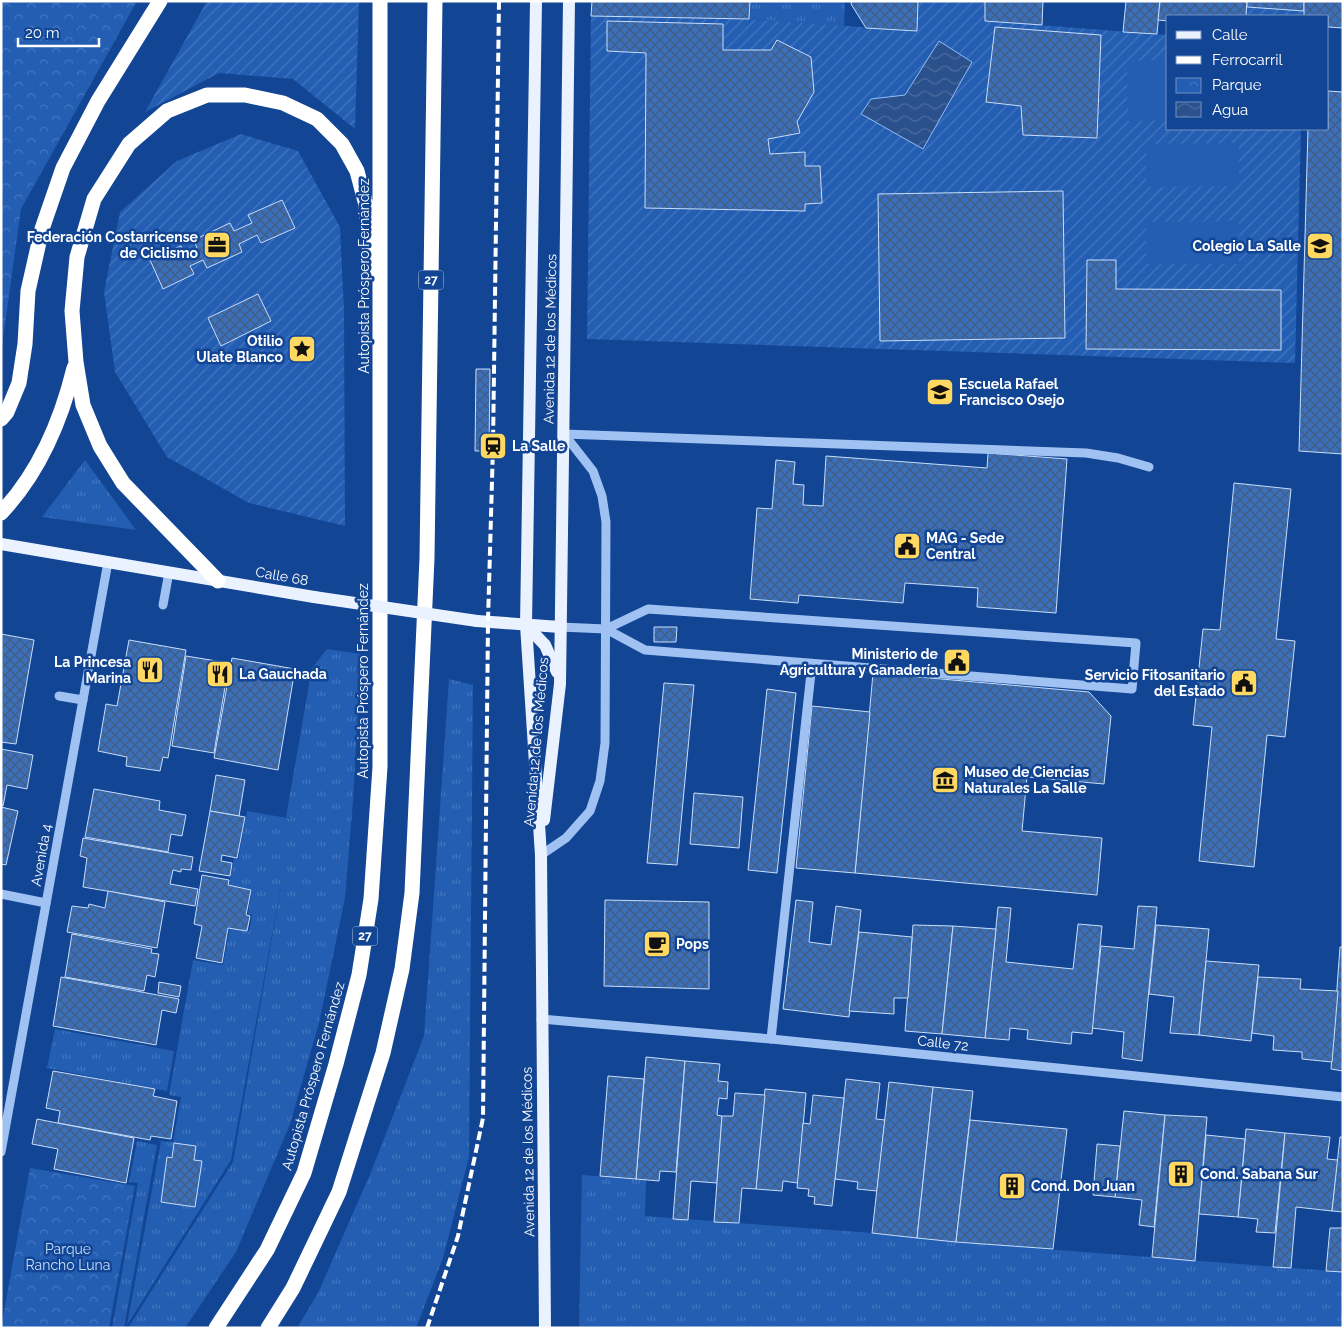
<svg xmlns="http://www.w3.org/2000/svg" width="1344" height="1329" viewBox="0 0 1344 1329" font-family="Raleway,sans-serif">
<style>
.grass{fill:url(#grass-tufts)}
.park{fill:url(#park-crowns)}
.garden{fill:url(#garden-furrows)}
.pitch{fill:#235eb3}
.water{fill:url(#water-waves);stroke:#91bcf6}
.building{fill:url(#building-cross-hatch);stroke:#c7defd}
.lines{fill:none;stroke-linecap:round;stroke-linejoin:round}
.minor{stroke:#a0c2f3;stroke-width:9}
.major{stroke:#ebf2ff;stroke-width:12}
.highway{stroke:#fff;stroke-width:15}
.rail{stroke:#fff;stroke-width:4;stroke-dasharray:9 4;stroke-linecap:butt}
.major-bridge{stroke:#ebf2ff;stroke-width:12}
.labels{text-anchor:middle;stroke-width:5;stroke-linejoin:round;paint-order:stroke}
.shield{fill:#124594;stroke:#b8c7df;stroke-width:1}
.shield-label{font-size:12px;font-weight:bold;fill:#fff}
.poi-label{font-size:14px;font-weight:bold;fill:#fff;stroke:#124594;text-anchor:start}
.street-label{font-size:14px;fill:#fff;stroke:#124594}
.park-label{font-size:14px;fill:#c7defd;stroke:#124594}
</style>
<defs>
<pattern id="grass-tufts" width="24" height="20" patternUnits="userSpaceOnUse" patternTransform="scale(1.25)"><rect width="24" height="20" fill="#235eb3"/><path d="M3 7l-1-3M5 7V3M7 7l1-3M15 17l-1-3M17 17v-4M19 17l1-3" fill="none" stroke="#4476be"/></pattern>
<pattern id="park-crowns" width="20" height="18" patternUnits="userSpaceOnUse" patternTransform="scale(1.25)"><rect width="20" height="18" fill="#235eb3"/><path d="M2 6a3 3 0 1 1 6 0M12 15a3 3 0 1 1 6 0" fill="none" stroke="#4476be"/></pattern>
<pattern id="garden-furrows" width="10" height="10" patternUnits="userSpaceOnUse" patternTransform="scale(1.25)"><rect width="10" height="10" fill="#235eb3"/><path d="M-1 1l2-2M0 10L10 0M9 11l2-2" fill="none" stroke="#4476be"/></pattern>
<pattern id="water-waves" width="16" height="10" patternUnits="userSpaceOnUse" patternTransform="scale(1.25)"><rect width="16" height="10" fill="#2b518c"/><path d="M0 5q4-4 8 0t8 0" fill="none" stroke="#4b6b9d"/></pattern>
<pattern id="building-cross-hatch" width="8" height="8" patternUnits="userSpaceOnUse" patternTransform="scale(1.25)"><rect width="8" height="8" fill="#3a6fbc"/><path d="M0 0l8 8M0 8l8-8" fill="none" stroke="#445c7e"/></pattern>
</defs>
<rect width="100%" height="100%" fill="#124594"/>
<!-- grass -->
<g class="grass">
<path d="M750 1H845L844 26 749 19Z"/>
<path d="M85 460 136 530 42 517Z"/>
<path d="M327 649 361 654 353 801 345 898 319 1023 290 1124 236 1252 185 1328H128L233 1162 285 863 231 1160 127 1325 161 1141 173 1142 181 1097 169 1095 193 960 223 965 230 928 249 932 252 915 248 914 252 890 229 885 234 858 238 859 247 811 293 819 286 817 312 668Z"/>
<path d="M449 679 473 685 469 1157 443 1258 416 1328H297L318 1293 371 1172 424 1036Z"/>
<path d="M55 1029 174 1051 167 1091 47 1068Z"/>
<path d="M137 1141 157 1145 124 1328H112L138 1183 129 1182Z"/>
<path d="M582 1175 646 1180 645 1216 872 1233 956 1242 1343 1272V1328H579Z"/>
</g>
<!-- park -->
<g class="park">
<path d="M1 1H137L21 209 1 353Z"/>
<path d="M30 1168 135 1186 109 1328H1Z"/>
</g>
<!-- garden -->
<g class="garden">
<path d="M207 1H359L355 129 293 79 219 73 145 112Z"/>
<path d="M918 1H985V21L1168 35V129H1301L1295 363 587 339 591 16 749 19 917 31Z"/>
<path d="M1247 7 1304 11V16H1246Z"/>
<path d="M241 134 298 151 340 227 344 310 345 526 249 503 167 457 115 372 104 292 120 212 177 161Z"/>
</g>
<!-- pitch -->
<g class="pitch">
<path d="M1168 60V120L1128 121 1127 61Z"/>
<path d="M1239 143V186L1146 187V144Z"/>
<path d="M1239 221V264H1146V222Z"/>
</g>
<!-- water -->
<path class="water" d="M939 41 972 62 923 149 861 114 871 99 905 95Z"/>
<!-- building -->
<g class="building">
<path d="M592 1H750L749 19 591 16Z"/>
<path d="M852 1H918L917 31 866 28 851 4Z"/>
<path d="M985 1H1043L1042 25 985 21Z"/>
<path d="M1126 1H1160L1157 34 1123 32Z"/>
<path d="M1160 1H1247L1246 16H1168V21L1158 20Z"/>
<path d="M1247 1H1304V11L1247 7Z"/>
<path d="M1304 1H1343V28L1328 27V16H1304Z"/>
<path d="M607 21 723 24V50H771L777 40 811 57 814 92 797 122 800 133 768 139 770 154 805 152V166H820L822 203 805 204V211L645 208 646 53 607 51Z"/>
<path d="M995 27 1101 35 1097 138 1023 135 1021 106 986 102Z"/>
<path d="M1328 91 1343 92V454L1299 451 1308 129H1328Z"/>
<path d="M1063 191 1065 338 880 341 878 194Z"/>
<path d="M282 200 295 228 261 243 257 235 239 244 242 252 207 268 203 260 190 266 194 274 163 289 150 260 181 246 185 254 197 248 194 240 230 223 234 231 252 223 248 215Z"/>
<path d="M1087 260H1116V289L1281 290V350L1086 349Z"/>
<path d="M258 294 271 321 221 346 208 318Z"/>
<path d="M476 369H490L489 451H475Z"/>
<path d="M988 453 1067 459 1056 613 977 607 978 588 905 583 903 603 799 595 798 603 750 599 757 508 772 509 776 460 795 462 793 484 804 485 803 505 823 506 826 456 987 468Z"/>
<path d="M1234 483 1291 489 1276 639 1295 641 1285 737 1267 735 1254 867 1199 861 1212 727 1193 725 1203 629 1220 630Z"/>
<path d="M654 627H677L676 642H654Z"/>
<path d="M1 634 34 640 16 744 1 742Z"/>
<path d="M129 640 186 650 168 758 163 757 160 771 126 766 127 757 98 751 106 704 117 706Z"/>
<path d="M186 656 229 663 214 753 172 746Z"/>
<path d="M232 658 295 669 278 770 214 758Z"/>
<path d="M873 673 1089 692 1111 716 1104 784 1027 777 1022 831 1102 838 1097 895 855 873Z"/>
<path d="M664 683 694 685 677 865 647 863Z"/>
<path d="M767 689 796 693 777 873 748 870Z"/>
<path d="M812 706 870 712 855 873 796 868Z"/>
<path d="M1 749 33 755 27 789 7 785 3 806 1 805Z"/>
<path d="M216 775 245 780 239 816 210 811Z"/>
<path d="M94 789 160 801 159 810 186 815 182 836 171 834 168 852 85 837Z"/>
<path d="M694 793 743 797 739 848 690 844Z"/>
<path d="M1 807 18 811 6 865 1 864Z"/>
<path d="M210 811 245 817 237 858 222 855 221 861 232 863 230 876 199 871Z"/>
<path d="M83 838 193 857 191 870 181 869V872L173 870 170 884 198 889 195 906 83 887 87 858 80 856Z"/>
<path d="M202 875 229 880 228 885 251 890 246 915 250 916 247 931 228 928 222 963 196 958 202 926 194 924Z"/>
<path d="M108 891 165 902 157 948 67 932 72 906 88 908 89 904 105 908Z"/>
<path d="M605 900 709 902V989L604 986Z"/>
<path d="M796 900 813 902 809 942 831 945 836 906 861 910 849 1017 783 1009Z"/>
<path d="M1138 906 1157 907 1142 1061 1122 1058 1124 1032 1092 1028 1101 946 1134 949Z"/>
<path d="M998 907 1011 908 1006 962 1073 969 1078 924 1102 926 1092 1034 1072 1032 1071 1044 1027 1039 1028 1030 1010 1028 1009 1040 985 1038Z"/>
<path d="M913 925 953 926 942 1034 905 1031Z"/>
<path d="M1156 925 1209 929 1199 1035 1170 1033 1174 997 1149 994Z"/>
<path d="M953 926 996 929 985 1038 942 1034Z"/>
<path d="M859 932 912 937 908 998H894V1014L849 1011Z"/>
<path d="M72 934 152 949 151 953 159 954 155 977 147 975 144 991 65 977Z"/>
<path d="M1340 947H1343V1071L1331 1069Z"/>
<path d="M1206 961 1259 965 1251 1041 1199 1035Z"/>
<path d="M61 977 179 999 176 1013 162 1010 156 1045 53 1026Z"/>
<path d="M1258 977 1301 979 1300 989 1338 991 1332 1062 1302 1059V1052L1273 1050 1274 1036 1252 1033Z"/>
<path d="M159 982 181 986 179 997 158 993Z"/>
<path d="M646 1057 685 1061 676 1172 660 1171 659 1181 636 1179Z"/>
<path d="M685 1061 720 1064 718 1081 728 1082 727 1099 719 1098 717 1115 722 1116 717 1183 691 1181 688 1220 673 1219Z"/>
<path d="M53 1071 155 1089 153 1096 177 1101 171 1139 151 1136 150 1140 58 1123 60 1111 46 1108Z"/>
<path d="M608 1076 644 1079 636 1179 600 1176Z"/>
<path d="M846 1079 880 1083 876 1119 885 1120 877 1191 857 1189 858 1182 835 1179Z"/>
<path d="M889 1082 933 1087 917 1238 872 1233Z"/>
<path d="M933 1087 973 1091 956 1242 917 1238Z"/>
<path d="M765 1089 806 1093 798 1183 783 1181 782 1191 756 1189Z"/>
<path d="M735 1093 765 1095 756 1189 742 1188 739 1223 714 1222 722 1116H733Z"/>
<path d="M813 1095 844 1098 832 1206 814 1204 815 1197 808 1196 809 1189 797 1188 803 1123 810 1124Z"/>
<path d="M1124 1111 1165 1115 1154 1227 1139 1225 1142 1200 1115 1197Z"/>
<path d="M1165 1115 1207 1117 1195 1261 1152 1257Z"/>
<path d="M37 1119 134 1138 126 1183 54 1169 58 1149 32 1144Z"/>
<path d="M970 1120 1067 1129 1053 1249 956 1242Z"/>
<path d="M1246 1129 1285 1133 1275 1233 1256 1232 1258 1219 1238 1217Z"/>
<path d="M1285 1133 1330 1137 1327 1159 1338 1160 1332 1211 1296 1207 1291 1268 1273 1267Z"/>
<path d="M1206 1135 1245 1139 1238 1217 1199 1214Z"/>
<path d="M1340 1137H1343V1212L1332 1211Z"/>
<path d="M174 1143 196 1146 194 1160 202 1161 195 1207 161 1202 167 1157 172 1158Z"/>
<path d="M1097 1144 1120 1146 1115 1197 1093 1195Z"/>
<path d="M1330 1228H1343V1272L1326 1271Z"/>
</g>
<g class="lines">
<!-- minor -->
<g class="minor">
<path d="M564 434 1086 453 1118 458 1149 467"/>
<path d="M163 605 169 572"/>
<path d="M560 627 606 629 645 650 1132 689 1136 643 648 609 606 629"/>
<path d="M59 696 83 700"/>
<path d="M541 855 566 838 590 811 600 781 605 743 606 522 602 496 593 471 564 434"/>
<path d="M1 894 46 903"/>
<path d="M541 1019 771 1039 1343 1097"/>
<path d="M771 1039 812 664"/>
<path d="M1 1152 108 562"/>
</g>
<!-- major -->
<g class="major">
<path d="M536 1 526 625 541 855 545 1328"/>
<path d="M1 544 314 597"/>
<path d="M477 621 560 627"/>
<path d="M526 625 545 645 557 672"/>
<path d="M544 820 560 684 569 1"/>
</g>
<!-- highway -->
<g class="highway">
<path d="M1 419 7 412 19 383 25 344 28 291 42 229 63 168 98 101 160 1"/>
<path d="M1 513C39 473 61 421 74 368"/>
<path d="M218 581 123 483 100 446 83 405 76 362 72 311 77 257 94 199 129 144 167 111 207 95H245L283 103 317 119 342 144 357 171 366 205 371 270"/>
<path d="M216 1328 267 1250 304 1173 336 1064 359 975 371 899 380 767V1"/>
<path d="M268 1328 293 1288 339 1192 383 1053 402 969 412 893 427 558 435 1"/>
</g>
<!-- rail -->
<path class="rail" d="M427 1328 458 1236 483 1118 488 621 493 446 499 1"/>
<!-- major-bridge -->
<path class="major-bridge" d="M314 597 477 621"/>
</g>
<!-- icons -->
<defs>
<g id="office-square" transform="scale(1.4375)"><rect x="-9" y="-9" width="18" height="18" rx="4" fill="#ffd861" stroke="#124594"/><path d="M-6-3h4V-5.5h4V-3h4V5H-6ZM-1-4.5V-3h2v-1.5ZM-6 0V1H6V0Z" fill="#111"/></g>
<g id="school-square" transform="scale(1.4375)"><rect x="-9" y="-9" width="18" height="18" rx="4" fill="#ffd861" stroke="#124594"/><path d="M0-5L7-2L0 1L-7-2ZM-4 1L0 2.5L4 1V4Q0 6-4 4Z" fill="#111"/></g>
<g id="sight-square" transform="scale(1.4375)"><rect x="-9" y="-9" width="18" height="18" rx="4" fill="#ffd861" stroke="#124594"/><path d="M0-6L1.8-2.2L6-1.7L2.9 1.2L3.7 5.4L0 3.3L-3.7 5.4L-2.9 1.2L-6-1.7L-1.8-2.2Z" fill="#111"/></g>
<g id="station-square" transform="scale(1.4375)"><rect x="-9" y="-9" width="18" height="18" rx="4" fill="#ffd861" stroke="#124594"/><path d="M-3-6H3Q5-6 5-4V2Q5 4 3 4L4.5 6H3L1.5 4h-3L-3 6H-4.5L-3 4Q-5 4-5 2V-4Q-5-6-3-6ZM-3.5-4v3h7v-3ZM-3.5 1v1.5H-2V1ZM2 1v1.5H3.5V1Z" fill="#111"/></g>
<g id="civic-square" transform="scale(1.4375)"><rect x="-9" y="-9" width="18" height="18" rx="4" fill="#ffd861" stroke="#124594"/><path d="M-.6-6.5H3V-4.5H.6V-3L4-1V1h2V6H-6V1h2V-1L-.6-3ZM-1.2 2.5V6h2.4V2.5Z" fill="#111"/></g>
<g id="restaurant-square" transform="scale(1.4375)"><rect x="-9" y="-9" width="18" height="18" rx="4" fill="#ffd861" stroke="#124594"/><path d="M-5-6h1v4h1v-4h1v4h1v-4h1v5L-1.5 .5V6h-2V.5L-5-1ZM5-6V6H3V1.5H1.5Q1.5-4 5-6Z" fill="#111"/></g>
<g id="museum-square" transform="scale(1.4375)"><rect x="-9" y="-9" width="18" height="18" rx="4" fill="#ffd861" stroke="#124594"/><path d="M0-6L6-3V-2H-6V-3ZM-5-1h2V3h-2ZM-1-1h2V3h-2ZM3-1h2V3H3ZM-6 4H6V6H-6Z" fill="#111"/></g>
<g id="cafe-square" transform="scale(1.4375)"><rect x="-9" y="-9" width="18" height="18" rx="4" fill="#ffd861" stroke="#124594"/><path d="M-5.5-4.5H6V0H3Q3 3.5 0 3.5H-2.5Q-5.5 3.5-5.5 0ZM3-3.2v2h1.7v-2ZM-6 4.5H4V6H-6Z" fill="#111"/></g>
<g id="building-square" transform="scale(1.4375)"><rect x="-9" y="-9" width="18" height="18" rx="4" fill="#ffd861" stroke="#124594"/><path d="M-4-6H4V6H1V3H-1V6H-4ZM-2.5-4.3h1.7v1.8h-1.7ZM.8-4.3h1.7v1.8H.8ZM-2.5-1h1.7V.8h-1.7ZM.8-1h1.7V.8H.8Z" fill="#111"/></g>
</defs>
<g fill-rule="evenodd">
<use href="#office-square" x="217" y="245"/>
<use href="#school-square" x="1320" y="246"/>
<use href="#sight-square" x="302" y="349"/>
<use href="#school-square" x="940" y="392"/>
<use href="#station-square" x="493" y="446"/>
<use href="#civic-square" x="907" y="546"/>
<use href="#civic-square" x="957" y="662"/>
<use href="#restaurant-square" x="150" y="670"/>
<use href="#restaurant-square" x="220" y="674"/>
<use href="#civic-square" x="1244" y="683"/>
<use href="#museum-square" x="945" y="780"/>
<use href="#cafe-square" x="657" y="944"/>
<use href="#building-square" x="1181" y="1174"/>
<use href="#building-square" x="1012" y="1186"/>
</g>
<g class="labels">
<!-- shield labels -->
<g class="shield">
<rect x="418.5" y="270.5" width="25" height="19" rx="4"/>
<rect x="352.5" y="926.5" width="25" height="19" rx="4"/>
</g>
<g class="shield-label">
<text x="431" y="284">27</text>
<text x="365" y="940">27</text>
</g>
<!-- poi labels -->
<g class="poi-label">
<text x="198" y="242" text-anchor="end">Federación Costarricense<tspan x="198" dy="16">de Ciclismo</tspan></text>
<text x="1301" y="251" text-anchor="end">Colegio La Salle</text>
<text x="283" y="346" text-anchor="end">Otilio<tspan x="283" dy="16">Ulate Blanco</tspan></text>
<text x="959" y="389">Escuela Rafael<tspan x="959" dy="16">Francisco Osejo</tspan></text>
<text x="512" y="451">La Salle</text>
<text x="926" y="543">MAG - Sede<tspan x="926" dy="16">Central</tspan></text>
<text x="938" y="659" text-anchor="end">Ministerio de<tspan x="938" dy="16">Agricultura y Ganadería</tspan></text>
<text x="131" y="667" text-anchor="end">La Princesa<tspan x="131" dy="16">Marina</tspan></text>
<text x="239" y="679">La Gauchada</text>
<text x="1225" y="680" text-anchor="end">Servicio Fitosanitario<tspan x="1225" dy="16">del Estado</tspan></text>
<text x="964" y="777">Museo de Ciencias<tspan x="964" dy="16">Naturales La Salle</tspan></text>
<text x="676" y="949">Pops</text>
<text x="1200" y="1179">Cond. Sabana Sur</text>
<text x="1031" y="1191">Cond. Don Juan</text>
</g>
<!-- street labels -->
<g class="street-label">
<text transform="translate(364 276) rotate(-90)" y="5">Autopista Próspero Fernández</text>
<text transform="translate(550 339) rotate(-89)" y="5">Avenida 12 de los Médicos</text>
<text transform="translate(282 576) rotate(10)" y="5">Calle 68</text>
<text transform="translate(363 681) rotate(-90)" y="5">Autopista Próspero Fernández</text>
<text transform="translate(536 742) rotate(-85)" y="5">Avenida 12 de los Médicos</text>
<text transform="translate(41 855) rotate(-80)" y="5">Avenida 4</text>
<text transform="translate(943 1043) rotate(6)" y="5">Calle 72</text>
<text transform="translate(313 1076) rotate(-74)" y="5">Autopista Próspero Fernández</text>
<text transform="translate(528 1152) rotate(-91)" y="5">Avenida 12 de los Médicos</text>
</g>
<!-- park labels -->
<g class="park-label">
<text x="68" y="1254">Parque<tspan x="68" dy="16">Rancho Luna</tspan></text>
</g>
</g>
<!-- border -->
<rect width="1344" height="1329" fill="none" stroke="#ffffff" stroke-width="5"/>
<!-- legend -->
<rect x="1166" y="15" width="162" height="115" fill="#124594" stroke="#718fbf"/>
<rect x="1176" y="31" width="25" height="8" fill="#ebf2ff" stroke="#718fbf"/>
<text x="1212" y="40" font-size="15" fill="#ffffff">Calle</text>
<rect x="1176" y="56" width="25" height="8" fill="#ffffff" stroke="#718fbf"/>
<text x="1212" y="65" font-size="15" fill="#ffffff">Ferrocarril</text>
<rect x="1176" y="78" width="25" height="15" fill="url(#park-crowns)" stroke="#718fbf"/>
<text x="1212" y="90" font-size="15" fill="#ffffff">Parque</text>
<rect x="1176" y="102" width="25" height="15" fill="url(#water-waves)" stroke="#718fbf"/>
<text x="1212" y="115" font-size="15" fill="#ffffff">Agua</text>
<!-- scale -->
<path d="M18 38v8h81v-8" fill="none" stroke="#ffffff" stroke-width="2.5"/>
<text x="25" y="38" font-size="15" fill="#ffffff" stroke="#124594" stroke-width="4" paint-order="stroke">20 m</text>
</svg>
